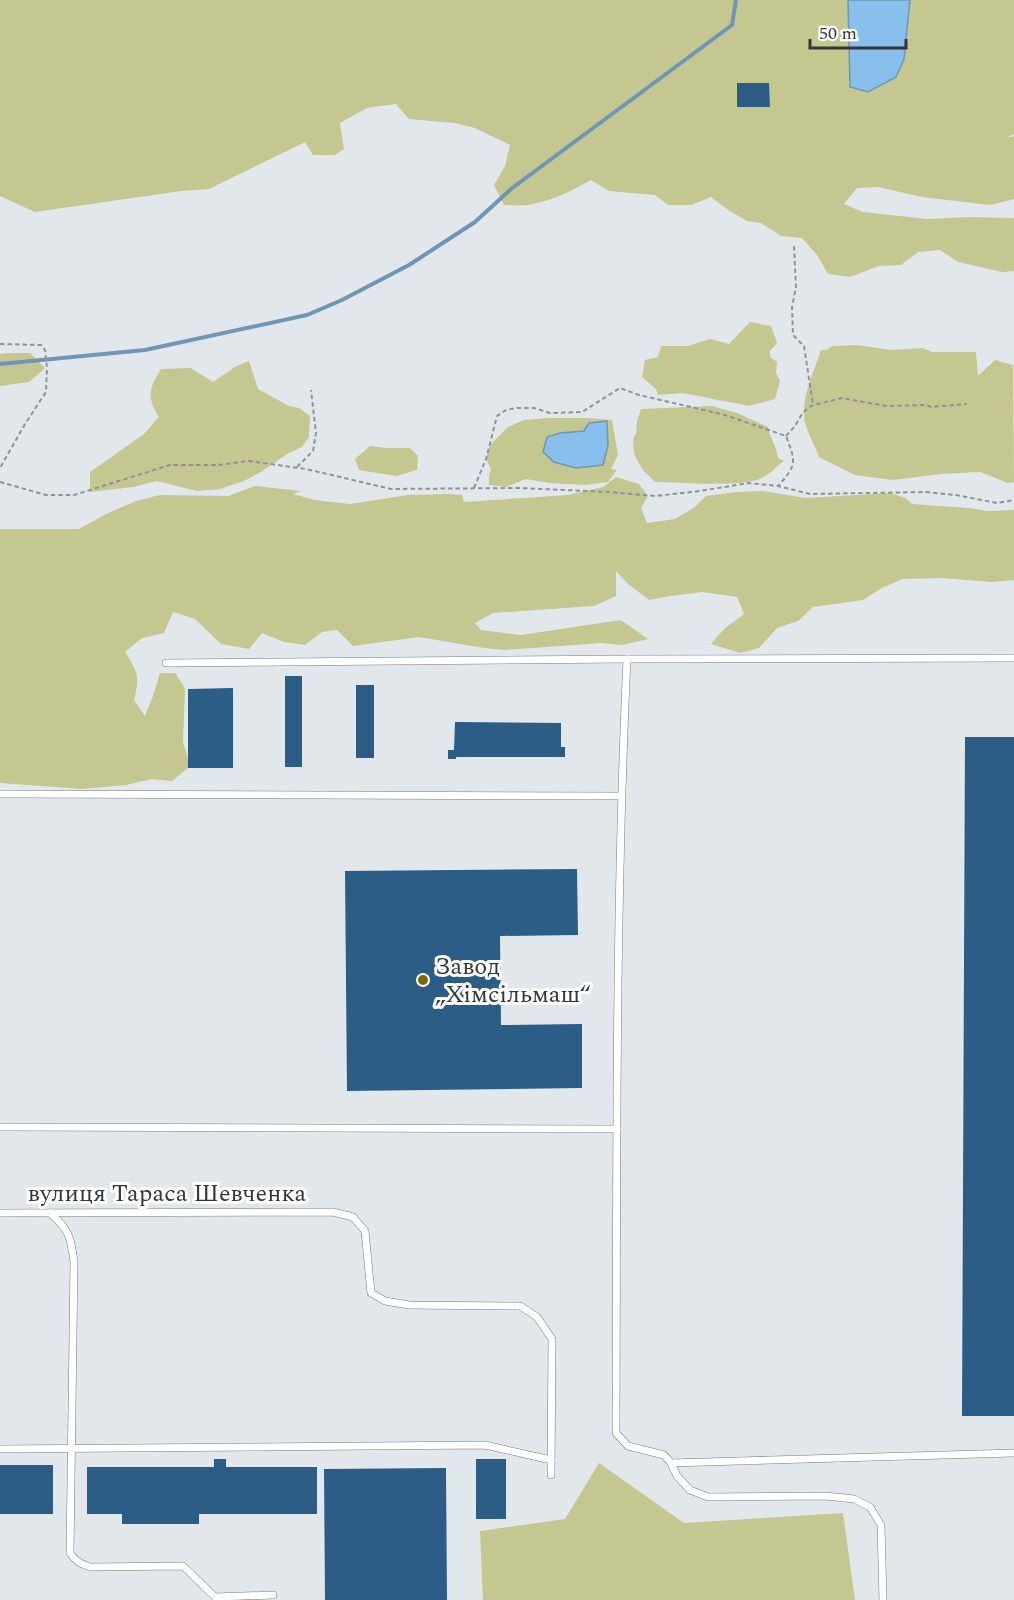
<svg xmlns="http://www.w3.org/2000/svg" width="1014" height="1600" viewBox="0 0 1014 1600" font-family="Spectral,serif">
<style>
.green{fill:#c4c790}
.water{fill:#88bfed;stroke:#6f96b7;stroke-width:1.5}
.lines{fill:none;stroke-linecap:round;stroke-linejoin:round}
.stream{stroke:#6f96b7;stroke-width:4}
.building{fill:#2c5d87}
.lane-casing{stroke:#777b7f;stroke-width:8}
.path{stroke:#8f9396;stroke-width:2;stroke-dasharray:4.5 3;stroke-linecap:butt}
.lane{stroke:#fff;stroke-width:7}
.poi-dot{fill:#7a6800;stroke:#fff;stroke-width:2}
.labels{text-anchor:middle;stroke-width:6;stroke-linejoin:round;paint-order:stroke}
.poi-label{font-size:24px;fill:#343638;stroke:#fff;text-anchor:start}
.street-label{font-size:24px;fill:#343638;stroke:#fff}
</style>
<rect width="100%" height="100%" fill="#e2e7ec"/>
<!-- green -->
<g class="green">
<path d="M0 0H1014V134L1007 138 1014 136V199L990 205 922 197 878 187 857 188 844 204 863 212 927 219 970 217 1014 218V271L1002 272 958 262 940 250 918 252 901 265 879 266 850 277 828 274 817 255 802 238 781 236 761 223 747 221 728 210 711 197 691 205H668L655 195 609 191 591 180C572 191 551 201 528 205 520 206 512 205 504 205L494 185 505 166 510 145 475 128 454 123 409 119 396 104 367 108 340 123 344 149 335 155H313L305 142 209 189 181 191 35 212 0 196Z"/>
<path d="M750 322 771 326 777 343 770 351V357L777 362 776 373 780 381 775 399 749 406 683 393 658 395 656 389 642 377 645 360 658 357 661 346H688L710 339 729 344Z"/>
<path d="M857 345 892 350 923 348 932 352H976L978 376 995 360 1013 365 1014 482 1008 483 980 472 941 474 893 480 855 475 819 457C815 446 808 434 805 422 800 399 814 372 821 350H827L832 346Z"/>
<path d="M9 353H30L45 368 29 382 0 386V354Z"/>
<path d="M249 361 258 389 289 406 299 408 310 416 309 437 302 447 287 454 261 472 244 481 220 489 197 491 157 481 133 487 90 492V472L144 434 159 417C146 396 149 389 161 369L191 368 213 382 235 367Z"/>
<path d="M712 406 737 413 768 427C770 438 777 447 778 458L784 461C776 466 771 474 762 478 741 488 680 482 655 482L642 469 634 454 633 440 636 433 637 421 641 409Z"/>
<path d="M549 418H587L612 420 618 455 611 469 617 470 608 482 585 485 549 483 526 479 506 487 489 485V475L491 469 486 459 490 445 508 427 524 420Z"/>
<path d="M370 446 386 448H410L418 456 417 470 396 476 359 470 355 459Z"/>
<path d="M616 477 639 484 648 496 641 508 647 523 675 519 695 507 706 496 737 492 763 491 805 498 891 493 905 498 912 504 969 508 988 511 1014 510V580L992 582 941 578 903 579 882 588 863 600 813 607 798 621 777 628 759 648 740 653 711 644 724 629 744 614 737 597 702 592 671 596 649 600 628 584 616 571V596L594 606 493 613 475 623 481 630 521 635 621 620 648 639 622 645 601 643 505 650 484 648 419 637 353 646 337 630 322 632 305 645 284 642 262 633 249 649 221 644 195 619 173 612 164 633 142 638 125 652C138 673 140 676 134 700L145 716 153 696 160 673H175L185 688 183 742 191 768H188L172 781 151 779 126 785 82 789 0 783V529H79L106 514 136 501 160 495 228 496 255 486 301 491 293 494 314 500 350 504 408 495 448 494 462 495 464 502 568 495 603 487Z"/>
<path d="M599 1463 684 1523 843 1513 855 1600H483L480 1531 565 1519Z"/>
</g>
<!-- water -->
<g class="water">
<path d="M848 0H910L904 59 896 77 868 92 850 87Z"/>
<path d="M607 421 608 445 603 465 576 468 554 462 543 452 547 437 560 433 584 431 589 423Z"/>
</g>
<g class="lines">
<!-- stream -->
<path class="stream" d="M0 364 145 350 307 315 342 300 409 265 475 222 511 189 732 25 736 0"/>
</g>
<!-- building -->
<g class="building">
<path d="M737 83H769L770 107H737Z"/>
<rect x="285" y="676" width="17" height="91"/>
<rect x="356" y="685" width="18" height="73"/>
<path d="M233 688V768H188V689Z"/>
<path d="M455 722 561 723V747H565V757H456V759H448V750H454Z"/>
<path d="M965 737H1014V1416H962Z"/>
<path d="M577 869 578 935 500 936 501 1025 582 1024V1088L347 1091 345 871Z"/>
<path d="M214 1459H226V1467H317V1514H199V1524H122V1514H87V1467H214Z"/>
<rect x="476" y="1459" width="30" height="60"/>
<rect x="0" y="1465" width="53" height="49"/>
<path d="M446 1468 447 1600H325L324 1469Z"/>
</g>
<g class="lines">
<!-- lane casing -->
<g class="lane-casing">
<g id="lane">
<path d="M627 659C615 917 617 1175 616 1433L628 1446 664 1455 671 1463 677 1476 690 1490 708 1497 826 1496 854 1499 870 1507 881 1525 883 1600"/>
<path d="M166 663 627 659 1014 658"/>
<path d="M0 794 621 796"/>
<path d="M0 1127 617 1129"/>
<path d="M0 1213 333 1212 353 1217 365 1231 371 1293 385 1301 409 1305 520 1306 537 1317 552 1339 551 1475"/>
<path d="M50 1213C69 1229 71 1238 74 1262L70 1553C75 1561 81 1564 90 1567L183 1566 215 1597 273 1595"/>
<path d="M0 1449 485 1445 551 1460"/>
<path d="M671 1463 1014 1453"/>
</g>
</g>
<!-- path -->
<g class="path">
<path d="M794 246 796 287 792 307 793 335 804 346 813 405"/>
<path d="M0 344 41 345 45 350 47 368 46 392 25 424 0 468"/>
<path d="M786 436 795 426 802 414 808 408 813 405 842 398 886 406 926 405 931 407 967 404"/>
<path d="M297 467 313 451 316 433 311 390"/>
<path d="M0 482 46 495H74L170 465H219L249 461 306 469 391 489 520 488 609 492 655 496 700 491 748 483 778 486 810 494 926 492 956 495 997 503 1014 500"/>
<path d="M474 488 486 459 497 416 506 410 517 408H534L550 413 582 412 620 388 639 395 725 415 786 436C796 462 797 465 778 486"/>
</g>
<!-- lane -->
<use href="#lane" class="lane"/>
</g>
<!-- markers -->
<circle class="poi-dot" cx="423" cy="980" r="6"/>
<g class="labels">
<!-- poi labels -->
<g class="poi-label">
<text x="435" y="974">Завод<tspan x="435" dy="28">„Хімсільмаш“</tspan></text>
</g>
<!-- street labels -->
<g class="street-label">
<text x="167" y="1201">вулиця Тараса Шевченка</text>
</g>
</g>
<!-- scale -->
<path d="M810 39v9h96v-9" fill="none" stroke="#343638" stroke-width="3"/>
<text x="819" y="39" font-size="18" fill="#343638" stroke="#ffffff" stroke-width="4.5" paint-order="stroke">50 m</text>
</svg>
